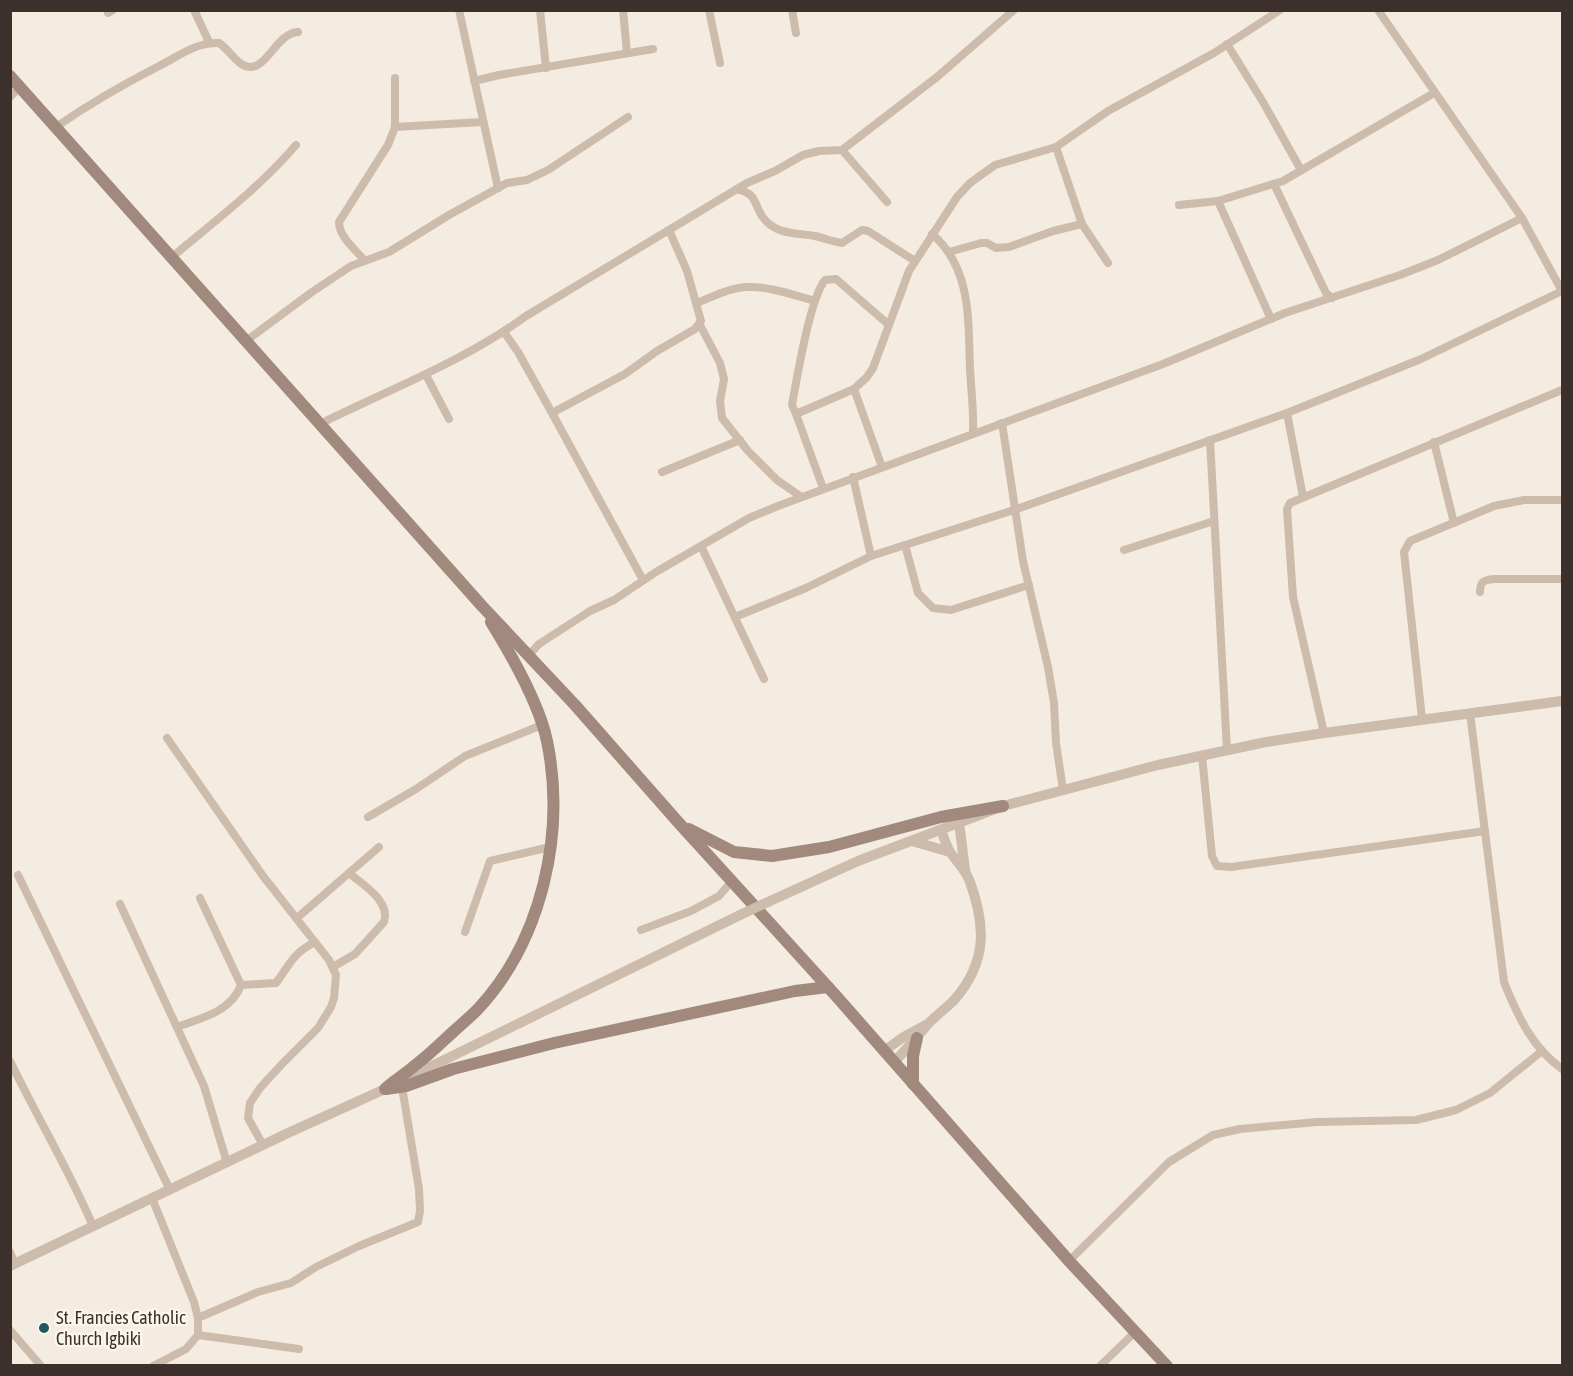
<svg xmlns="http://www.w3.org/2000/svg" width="1573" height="1376" viewBox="0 0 1573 1376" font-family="'Asap Condensed',sans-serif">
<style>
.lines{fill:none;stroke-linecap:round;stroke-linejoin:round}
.minor{stroke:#cdbbac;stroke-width:8}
.tertiary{stroke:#cdbbac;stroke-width:10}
.secondary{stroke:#a18a7d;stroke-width:12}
.tertiary-bridge{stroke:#cdbbac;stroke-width:10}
.poi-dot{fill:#1f5a5e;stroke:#fbf5ee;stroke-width:2}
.labels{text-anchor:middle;stroke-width:5;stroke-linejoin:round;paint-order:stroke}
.poi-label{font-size:18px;fill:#3b302b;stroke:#fbf5ee;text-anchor:start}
</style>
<rect width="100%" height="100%" fill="#f4ebe1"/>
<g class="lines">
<!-- minor -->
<g class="minor">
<path d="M194 10 209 42"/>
<path d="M459 10 498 188"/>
<path d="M540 10 546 68"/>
<path d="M623 10 627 53"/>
<path d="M709 10 720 63"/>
<path d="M792 10 796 33"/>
<path d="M1378 10 1522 218 1562 291"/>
<path d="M108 13 113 10"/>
<path d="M1227 44 1263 102 1301 170"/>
<path d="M474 81 499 75 653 49"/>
<path d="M10 97 20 87"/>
<path d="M56 127C89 104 124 84 159 66 179 56 196 42 219 43 227 48 232 57 240 63 264 81 274 33 298 32"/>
<path d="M395 127 482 122"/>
<path d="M1056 147 1082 224 1108 263"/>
<path d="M842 150 887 202"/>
<path d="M1274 184 1326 293 1332 298"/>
<path d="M737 189C761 195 752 207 766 221 779 235 799 233 815 236 824 238 833 242 842 243L862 230 868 231 915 261"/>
<path d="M1218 201 1271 319"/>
<path d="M1179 205 1218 201 1283 181 1434 93"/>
<path d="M932 234C972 268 968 321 970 368 971 390 974 411 973 433"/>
<path d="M949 252 981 243H987L996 248 1009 247 1053 231 1082 224"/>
<path d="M172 257C215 221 259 188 296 145"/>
<path d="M364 260C355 249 339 237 339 222L388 145 395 127V78"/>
<path d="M697 303C712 297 729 288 746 287 769 286 793 295 815 301"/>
<path d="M700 325 720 363 724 379 720 401 722 418 748 451 777 480 800 496"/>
<path d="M889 325 836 279 825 280C810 298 797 378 792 405L796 414 854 389 867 377 873 368 909 271 957 197 970 183 995 165 1056 147 1108 111 1214 53 1280 10"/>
<path d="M504 332 518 352 552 413 625 374 657 351 695 329 701 321 687 271 669 230"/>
<path d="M246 341 312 292 351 266 389 252 449 215 507 183 527 180 548 170 628 117"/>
<path d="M426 375 449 419"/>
<path d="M854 389 882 467"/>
<path d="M552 413 643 580"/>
<path d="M1287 413 1303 497"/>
<path d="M796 414 823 488"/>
<path d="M1002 423 1023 561 1048 667 1054 703 1056 743 1063 790"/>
<path d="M320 424C390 389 463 362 526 316L747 183 775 171 803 155 819 151 842 150 937 77 1014 10"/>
<path d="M1210 440 1227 750"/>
<path d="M1434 442 1454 523"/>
<path d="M662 472 740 440"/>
<path d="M853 477 871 556"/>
<path d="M905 545 918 593 933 608 951 610 1029 585"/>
<path d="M701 546 764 679"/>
<path d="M1124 550 1214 521"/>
<path d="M1480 592C1480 582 1483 580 1494 579H1562"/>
<path d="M735 617 806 588 871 556 1014 510 1287 413 1421 359 1562 291"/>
<path d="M529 655 539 644 590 611 614 600 656 572 749 518 778 506 1163 364 1285 313 1400 275 1438 260 1522 218"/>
<path d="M1470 713 1504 982C1518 1017 1532 1047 1562 1069"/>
<path d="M1422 719 1404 552 1410 541 1494 506 1524 500H1562"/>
<path d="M1324 733 1293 597 1287 509 1290 503 1562 390"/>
<path d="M167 738 263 876 329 960 336 975 334 998 331 1007 318 1028 282 1064 260 1088 250 1103 248 1118 263 1145"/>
<path d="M1202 756 1212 856 1217 866 1231 867 1485 831"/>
<path d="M368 817 416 789 465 756 542 725"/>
<path d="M18 875 170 1190"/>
<path d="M120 904 204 1086 227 1163"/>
<path d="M297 918 379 847"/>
<path d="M641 930 691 911 719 896 731 882"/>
<path d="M465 932 490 861 550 847"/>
<path d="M333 967 355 954 384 922C391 901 363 885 349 873"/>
<path d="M241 985 276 983C291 963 292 954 315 942"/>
<path d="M177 1027C201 1018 231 1012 241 985L200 898"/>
<path d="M10 1061C37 1117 69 1170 93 1226"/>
<path d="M152 1198 194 1302 198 1318V1335L186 1349 153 1366"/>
<path d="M10 1252 15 1264"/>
<path d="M1069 1261 1169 1162 1213 1135 1240 1129 1317 1122 1416 1120 1456 1110 1490 1093 1542 1051"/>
<path d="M198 1318 258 1292 291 1283 316 1267 359 1246 418 1222 420 1211 419 1189 402 1087"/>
<path d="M10 1330 41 1366"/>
<path d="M198 1335 299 1349"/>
<path d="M1100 1366 1135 1332"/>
</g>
<!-- tertiary -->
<g class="tertiary">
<path d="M959 822 965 870"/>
<path d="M912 841 950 852"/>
<path d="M768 902 858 861 1003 806 1158 765 1266 742 1324 733 1562 701"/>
<path d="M884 1051 902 1038 926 1025"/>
<path d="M894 1062C906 1050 917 1037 928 1024 936 1015 947 1008 955 999 987 962 986 926 970 882 966 870 957 862 950 852 946 845 944 838 941 830"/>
<path d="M10 1266 288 1133 385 1089 740 915"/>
</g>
<!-- secondary -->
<g class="secondary">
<path d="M10 76 482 606 575 705 678 822 837 997 1069 1261 1167 1366"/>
<path d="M689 829 734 852 772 856 829 847 941 817 1003 806"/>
<path d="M913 1084V1056L917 1038"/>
<path d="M385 1089C393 1081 404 1075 413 1067 428 1056 441 1043 454 1031 462 1024 470 1017 478 1009 542 940 566 833 547 741 539 703 512 656 491 622"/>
<path d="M386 1089 406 1086 453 1069 554 1043 795 991 828 987"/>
</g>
<!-- tertiary-bridge -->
<path class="tertiary-bridge" d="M740 915 768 902"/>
</g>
<!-- markers -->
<circle class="poi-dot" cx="44" cy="1328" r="6"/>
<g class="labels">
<!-- poi labels -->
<g class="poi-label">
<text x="56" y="1324">St. Francies Catholic<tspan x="56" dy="21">Church Igbiki</tspan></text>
</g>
</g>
<!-- border -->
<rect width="1573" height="1376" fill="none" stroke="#3b302b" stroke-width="24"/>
</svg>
